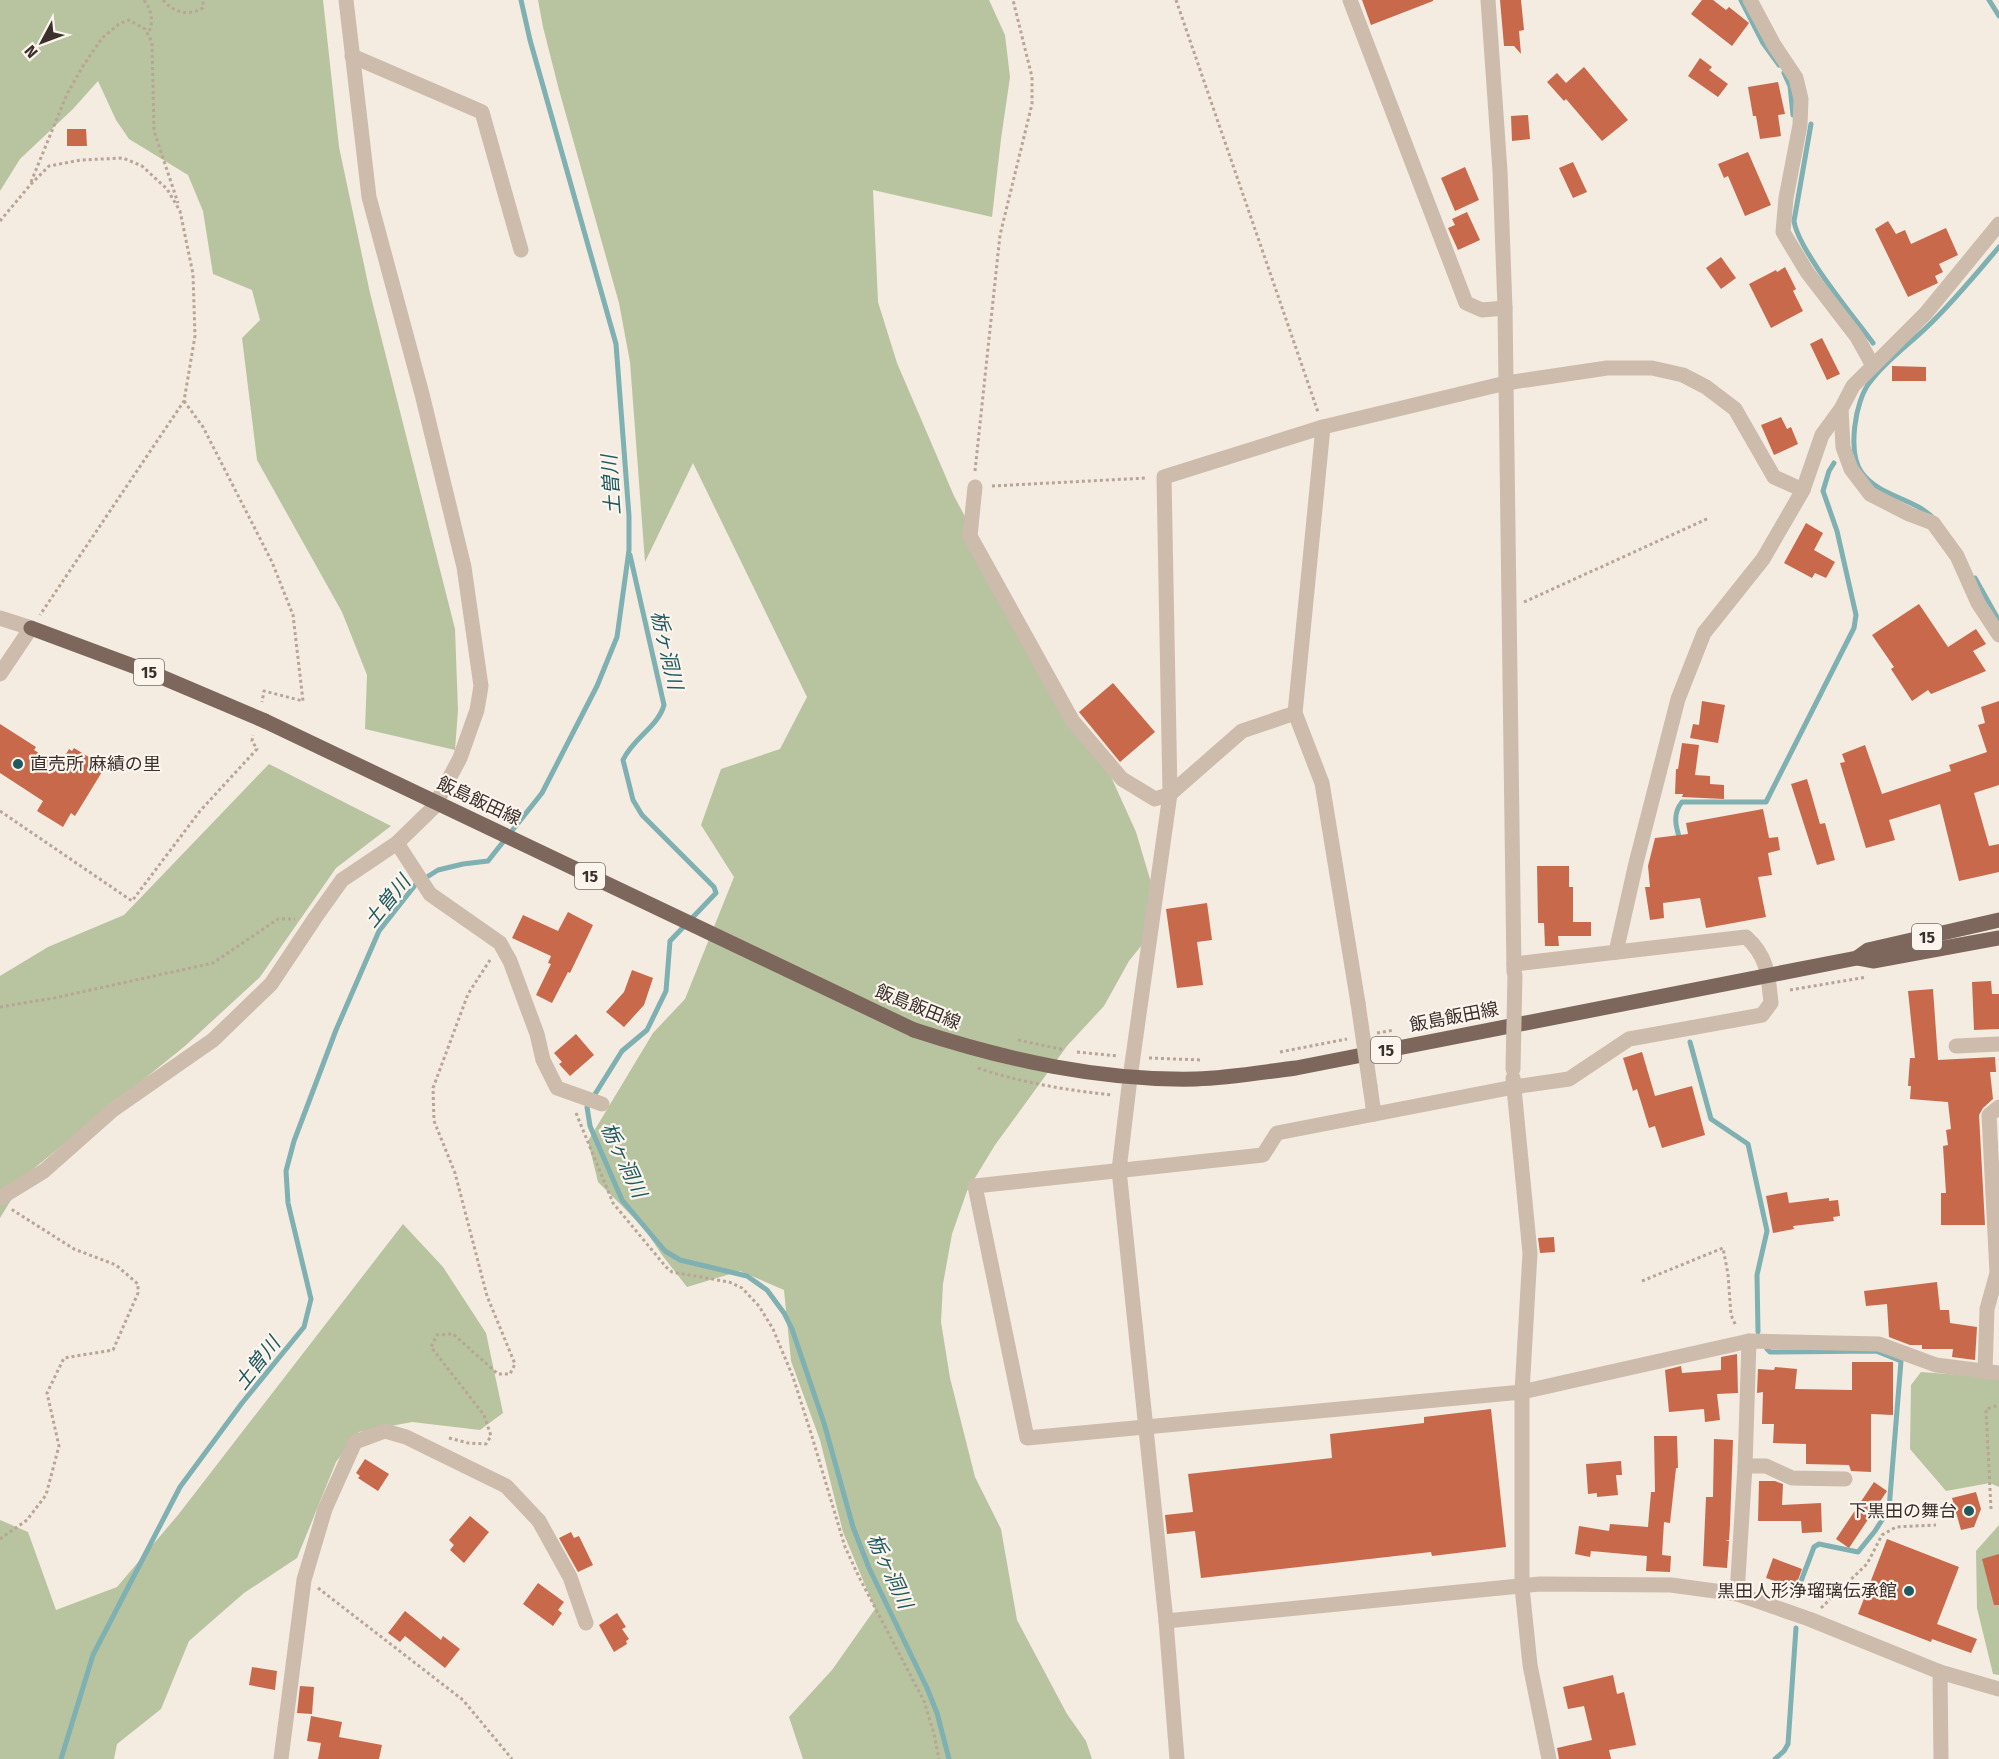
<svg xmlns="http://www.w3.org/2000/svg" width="1999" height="1759" viewBox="0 0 1999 1759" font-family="'Fira Sans','Noto Sans JP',sans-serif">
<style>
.green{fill:#b8c4a0}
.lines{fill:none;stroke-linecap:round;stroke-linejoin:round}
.stream{stroke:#7fb0b2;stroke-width:5}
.building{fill:#c8694b}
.path{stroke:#b9a596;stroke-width:3;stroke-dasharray:3 3;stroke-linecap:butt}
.minor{stroke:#cdbbac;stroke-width:15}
.major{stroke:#7d675c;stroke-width:15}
.minor-bridge{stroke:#cdbbac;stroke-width:15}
.major-bridge{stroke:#7d675c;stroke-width:15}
.poi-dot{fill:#1f5a5e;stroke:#fbf5ee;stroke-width:2}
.labels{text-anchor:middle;stroke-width:4.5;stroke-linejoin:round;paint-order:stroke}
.shield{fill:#fbf5ee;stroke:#756b66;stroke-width:1.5}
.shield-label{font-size:16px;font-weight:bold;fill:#3b302b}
.poi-label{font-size:18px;fill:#3b302b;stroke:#fbf5ee;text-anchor:end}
.street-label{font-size:18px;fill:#3b302b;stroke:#fbf5ee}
.water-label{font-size:20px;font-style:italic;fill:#1f5a5e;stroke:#fbf5ee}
</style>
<rect width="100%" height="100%" fill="#f4ebe1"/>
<!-- green -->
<g class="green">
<path d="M0 0H323L339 147 370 293 455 629 458 710 455 750 365 729 367 675 342 612 257 460 242 338 260 320 252 290 213 274 203 211 188 175 129 139 116 120 98 81 73 109 20 159 0 191Z"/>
<path d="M538 0H989L1005 35 1010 77 1001 139 992 217 873 190 878 302 897 363 954 496 1006 593 1103 759 1136 832 1155 896 1154 930 1129 961 1104 1006 1067 1046 995 1145 967 1191 952 1234 943 1284 941 1322 950 1378 975 1477 1001 1529 1017 1620 1067 1714 1086 1741 1092 1759H803L789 1717 832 1670 875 1609 843 1532 820 1440 791 1361 784 1290 740 1271 687 1287 662 1255 644 1228 598 1182 588 1141 653 1033 685 999 734 877 701 825 721 769 780 749 807 697 693 463 645 562 630 362 619 303 559 90 543 27Z"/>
<path d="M269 764 391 826 336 868 260 977 185 1046 27 1174 0 1218V976L48 947 124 915Z"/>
<path d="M403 1224 443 1267 486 1333 503 1413 480 1430 412 1422 359 1432 336 1462 297 1558 244 1593 189 1641 161 1709 117 1744 114 1759H0V1520L28 1532 56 1610 117 1587 178 1515Z"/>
<path d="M1921 1372 1999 1378V1487L1990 1483 1946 1491 1910 1449 1911 1385Z"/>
<path d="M1999 1525V1675L1993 1674 1977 1608 1976 1551Z"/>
</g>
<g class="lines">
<!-- stream -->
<g class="stream">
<path d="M1741 0 1763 43 1779 65"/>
<path d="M1989 0 1999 16"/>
<path d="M1784 73 1790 86 1793 115"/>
<path d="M1811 124 1794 221C1798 250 1854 317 1873 343"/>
<path d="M1934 519C1915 498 1880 497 1862 473 1847 453 1855 400 1870 382 1886 360 1910 344 1929 325 1954 301 1976 274 1999 247"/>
<path d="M630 555 664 705C658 727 633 738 623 760L633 800 642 815 714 887 716 893 670 941 666 991 647 1030 622 1051 587 1107 590 1126 622 1200 665 1251 680 1260 747 1276 767 1290 784 1313 792 1329 824 1423 853 1527 869 1568 927 1688 937 1713 949 1759"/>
<path d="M1975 578 1999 621"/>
<path d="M1680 840C1676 827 1672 814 1682 802H1766L1854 628 1856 615 1837 531 1823 491 1829 471 1834 463"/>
<path d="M1690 1042 1711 1119 1748 1144 1767 1231 1757 1275 1758 1332"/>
<path d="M1767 1349 1770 1352 1876 1351 1901 1361 1889 1509 1875 1531 1858 1552 1819 1544 1814 1547 1795 1597"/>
<path d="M61 1759 93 1655 180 1487 242 1403 304 1327 311 1299 288 1203 286 1171 294 1141 336 1030 379 931 416 884 438 870 463 864 488 861 542 793 597 686 617 637 629 550V516L616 344 530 40 521 0"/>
<path d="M1775 1759 1784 1751 1788 1744 1796 1628"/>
</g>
</g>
<!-- building -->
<g class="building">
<path d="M1362 0H1433V1L1371 25Z"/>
<path d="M1500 0H1521L1524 30 1519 31 1521 54 1514 46H1504Z"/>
<path d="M1702 0H1713L1726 10 1729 7 1749 23 1732 46 1691 14Z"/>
<path d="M1700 58 1712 67 1709 70 1728 84 1718 97 1688 76Z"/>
<path d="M1584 67 1628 120 1602 141 1566 99 1564 101 1547 82 1557 73 1566 83Z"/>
<path d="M1778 82 1785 114 1778 115 1781 136 1760 139 1756 116H1753L1748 87Z"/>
<path d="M1528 115 1530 139 1512 141 1511 116Z"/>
<path d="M67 129H86L87 146H67Z"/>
<path d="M1748 152 1771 205 1745 216 1728 176 1724 178 1718 164Z"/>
<path d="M1573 162 1587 192 1573 198 1559 168Z"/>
<path d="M1465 167 1479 200 1455 211 1441 178Z"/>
<path d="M1467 212 1480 240 1458 250 1448 228 1455 225 1452 219Z"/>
<path d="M1888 221 1896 234 1905 230 1911 244 1946 228 1958 255 1939 264 1943 272 1935 276 1938 283 1908 297 1875 229Z"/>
<path d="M1721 257 1736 278 1721 289 1706 268Z"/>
<path d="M1785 267 1796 289 1793 291 1803 311 1771 328 1749 284 1776 270 1777 272Z"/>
<path d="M1822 338 1840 374 1827 380 1810 344Z"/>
<path d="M1892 366 1926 367V381H1892Z"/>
<path d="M1781 417 1787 429 1791 427 1798 444 1774 455 1761 425Z"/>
<path d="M1806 523 1823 533 1814 550 1835 562 1826 578 1815 573 1812 578 1784 563Z"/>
<path d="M1919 604 1948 647 1976 629 1986 644 1973 651 1986 671 1931 694 1928 690 1912 701 1891 669 1894 667 1872 635Z"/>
<path d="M1113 683 1155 732 1120 762 1079 712Z"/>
<path d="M1702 701 1725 705 1718 743 1690 738 1693 724 1699 725Z"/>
<path d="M1999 701V785L1974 793 1989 846 1999 844V872L1959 881 1940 804 1889 820 1895 840 1866 848 1840 763 1845 762 1842 754 1865 745 1882 794 1951 771 1949 765 1987 752 1978 725 1985 723 1981 707Z"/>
<path d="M0 724 36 747 34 750 59 766 69 749 72 751 74 748 105 767 75 816 71 813 63 827 37 811 43 801 0 773Z"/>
<path d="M1682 743 1699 745 1695 775 1710 776V784L1724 785V799L1682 797 1683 794H1675L1676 769H1678Z"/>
<path d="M1807 779 1820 824 1825 823 1835 860 1817 865 1791 784Z"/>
<path d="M1763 809 1769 838 1778 837 1780 850 1768 853 1772 875 1758 877 1766 917 1706 928 1700 898 1663 903 1664 918 1650 920 1645 887H1650L1648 866 1655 838 1688 834 1686 823Z"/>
<path d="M1537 866H1569V887H1573V922H1591V936H1558L1559 946H1545L1544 923H1538Z"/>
<path d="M1207 903 1212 940 1197 942 1203 985 1177 988 1166 909Z"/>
<path d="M568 912 593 925 570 973 568 972 552 1003 536 995 551 964 548 963 551 956 512 938 523 915 558 931Z"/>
<path d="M632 970 653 978 644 1005 624 1027 606 1012 624 992Z"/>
<path d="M1991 981 1992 994H1999V1029L1974 1030 1972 982Z"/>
<path d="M1933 989 1938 1060 1995 1057 1996 1072H1990L1993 1099 1983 1108 1979 1115 1985 1225H1941V1193H1946L1943 1146 1948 1145 1946 1130 1951 1129 1948 1102 1910 1099 1911 1086H1908L1910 1058H1915L1908 991Z"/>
<path d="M576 1034 594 1055 570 1076 559 1064 562 1062 554 1053Z"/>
<path d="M1642 1052 1655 1096 1692 1086 1705 1135 1662 1148 1655 1126 1649 1128 1637 1089 1633 1091 1623 1058Z"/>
<path d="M1787 1192 1789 1203 1829 1198V1201L1838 1200 1840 1216 1833 1217 1834 1221 1793 1226 1794 1229 1773 1233 1766 1196Z"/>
<path d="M1554 1237 1555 1252 1540 1253 1538 1238Z"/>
<path d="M1937 1282 1940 1310H1949L1950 1323 1977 1327 1975 1360 1952 1357 1953 1349H1922V1345H1910L1889 1337 1887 1304 1866 1306 1864 1291Z"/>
<path d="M1737 1354 1738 1393 1717 1394 1720 1420 1705 1422 1704 1409 1669 1412 1665 1370 1681 1366 1682 1373 1721 1370V1357Z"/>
<path d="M1852 1362H1893V1415L1871 1414V1472L1851 1471 1849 1465 1806 1464V1444L1773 1443 1774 1424H1762L1763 1392 1757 1393 1758 1369 1774 1370 1775 1367 1797 1369 1795 1389 1852 1390Z"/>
<path d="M1491 1409 1506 1547 1432 1556 1431 1552 1201 1578 1195 1531 1167 1534 1165 1515 1193 1512 1188 1474 1332 1458 1330 1434 1424 1423V1417Z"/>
<path d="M1654 1436H1677L1678 1468H1676L1670 1523 1664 1522 1662 1555 1671 1556 1670 1572 1646 1571 1647 1556 1591 1551 1590 1557 1575 1554 1579 1526 1609 1531 1610 1524 1648 1527 1651 1492H1655Z"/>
<path d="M1714 1439 1733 1440 1730 1525 1729 1540H1725L1729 1541 1727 1568 1703 1566 1706 1497H1713Z"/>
<path d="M365 1459 389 1474 378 1491 358 1478 360 1476 356 1473Z"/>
<path d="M1621 1461 1622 1475H1616L1618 1495 1597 1497V1493L1588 1494 1586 1464Z"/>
<path d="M1759 1481H1775L1783 1484 1782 1505 1821 1503 1822 1532 1802 1533 1801 1521H1758Z"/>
<path d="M1874 1482 1887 1491 1849 1548 1836 1539Z"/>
<path d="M1976 1492 1981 1509 1974 1527 1961 1530 1952 1498Z"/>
<path d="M470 1516 489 1532 464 1563 450 1550 454 1545 449 1540Z"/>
<path d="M571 1532 574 1538 579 1536 593 1565 578 1572 559 1538Z"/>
<path d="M1887 1539 1959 1567 1937 1624 1977 1639 1971 1653 1932 1639 1931 1642 1858 1614Z"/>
<path d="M1999 1554V1605H1994L1982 1559Z"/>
<path d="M1773 1558 1802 1569 1795 1588 1766 1578Z"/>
<path d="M538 1583 564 1602 558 1610 562 1613 553 1626 523 1604Z"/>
<path d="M405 1611 441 1640 443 1636 460 1649 445 1668 405 1636 400 1642 388 1633Z"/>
<path d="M617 1613 626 1627 622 1629 629 1639 626 1641 627 1644 614 1652 599 1625Z"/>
<path d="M252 1667 277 1671 275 1690 249 1685Z"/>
<path d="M1613 1675 1617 1694 1624 1692 1636 1745 1609 1750 1611 1759H1559L1557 1748 1592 1740 1584 1706 1568 1709 1563 1687Z"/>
<path d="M300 1686 314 1687 312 1714 297 1713Z"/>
<path d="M311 1716 342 1722 339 1737 382 1745 379 1759H318L321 1743 307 1741Z"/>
</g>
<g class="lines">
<!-- path -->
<g class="path">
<path d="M144 0C152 11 154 22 148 34"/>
<path d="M163 0C174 13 188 16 203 8V0"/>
<path d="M1176 0 1318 412"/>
<path d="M31 182 67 94 83 66 102 38 119 24 129 20 145 29 152 42 154 131 178 203"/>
<path d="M0 221 31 184 49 166 81 160 123 158 142 166 167 189 180 211 193 274 195 336 184 401 40 615"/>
<path d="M184 401 203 427 272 562 293 615 303 701 264 691 262 702"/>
<path d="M975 471 1000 235 1032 104V77L1013 0"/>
<path d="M992 486 1147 478"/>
<path d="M1524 602 1709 518"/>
<path d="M0 811 132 901 200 811 257 749 252 741 253 735"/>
<path d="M1790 990 1867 977"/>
<path d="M0 1007 54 998 213 963 278 919H295"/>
<path d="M1377 1033 1394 1030"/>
<path d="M1018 1040 1065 1050"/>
<path d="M1077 1052 1118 1056"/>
<path d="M1280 1052 1347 1039"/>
<path d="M1149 1058 1202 1060"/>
<path d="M978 1068C1018 1082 1071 1091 1113 1095"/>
<path d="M576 1113 613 1203 666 1267 672 1272 729 1282 742 1288 759 1306 773 1329 793 1377 810 1430 845 1547 859 1577 924 1701 934 1734 939 1759"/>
<path d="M1642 1281 1723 1248 1728 1274 1731 1315 1736 1326"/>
<path d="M449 1438 468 1443 486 1444 491 1436 484 1415 431 1347 437 1335 453 1334 498 1374H510L515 1364 487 1296 455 1173 434 1121 433 1088 468 994 490 960"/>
<path d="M1991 1509 1986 1409 1999 1405"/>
<path d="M0 1539 27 1520 46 1495 59 1446 47 1393 64 1358 113 1350 138 1293V1284L116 1265 74 1249 11 1209"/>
<path d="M318 1588 463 1700 512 1759"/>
<path d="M1821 1608 1867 1564 1882 1535 1896 1527 1936 1525"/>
</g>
<!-- minor -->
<g class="minor">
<path d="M1350 0 1466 303 1482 310 1505 308"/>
<path d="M1488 0 1500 171 1505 308 1514 972"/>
<path d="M1750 0 1774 45 1796 78 1801 99 1800 125 1786 198 1783 232 1807 272 1857 337 1873 366"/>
<path d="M352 56 482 112 521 250"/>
<path d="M1841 409 1843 447 1851 469 1870 494 1909 514 1933 523 1957 556 1978 603 1999 635"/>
<path d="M1323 427 1295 713 1322 783 1358 1003"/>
<path d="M975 487 970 536 1072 720 1122 779 1155 799 1170 794 1242 731 1295 713"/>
<path d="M0 618 31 628 0 674"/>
<path d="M397 843 430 894 500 943 510 961 537 1034 543 1060 557 1088 602 1104"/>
<path d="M1616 952 1636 863 1678 699 1704 633 1763 559 1803 490 1822 435 1841 409 1853 386 1926 313 1999 224"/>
<path d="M1514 964 1746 937C1768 957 1768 975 1771 1003L1762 1015 1629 1039 1569 1079 1514 1087 1277 1133 1263 1155 975 1186 1027 1438 1522 1392 1749 1341 1879 1344 1936 1365 1999 1373"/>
<path d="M1956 1046 1999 1044"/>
<path d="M1513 1078 1530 1253 1522 1392V1587L1530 1665 1549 1759"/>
<path d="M1370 1086 1374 1114"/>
<path d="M0 1198 44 1171 114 1109 213 1040 271 984 315 918 342 880 397 843 434 807 460 758 477 710 481 686 464 567 422 394 369 197 346 0"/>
<path d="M1985 1371 1987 1309 1997 1273 1989 1115 1999 1107"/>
<path d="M1745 1466H1766L1792 1478 1845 1479"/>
<path d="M1737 1594 1745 1466 1749 1341"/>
<path d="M1166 1621 1540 1584 1671 1585 1737 1594 1809 1619 1940 1672 1999 1689"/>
<path d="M1940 1672 1941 1759"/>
<path d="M281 1759 304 1580 325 1509 355 1442 385 1431 406 1437 506 1486 539 1521 570 1577 586 1623"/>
<path d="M1177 1759 1166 1621 1119 1170 1130 1078 1170 794 1164 477 1323 427 1506 383 1607 368H1652L1683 375 1706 387 1735 409 1774 477 1803 490"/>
</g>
<!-- major -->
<g class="major">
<path d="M31 628 152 673 265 721"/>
<path d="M1857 958 1873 961 1999 938"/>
<path d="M914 1030C1006 1060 1100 1081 1196 1079 1230 1078 1263 1072 1296 1068L1857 958 1868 950 1999 920"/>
</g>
<!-- minor-bridge -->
<g class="minor-bridge">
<path d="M1358 1003 1370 1086"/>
<path d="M1513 1069 1515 975"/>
</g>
<!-- major-bridge -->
<path class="major-bridge" d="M265 721 914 1030"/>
</g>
<!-- markers -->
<g class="poi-dot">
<circle cx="18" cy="764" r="6"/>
<circle cx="1969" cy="1511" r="6"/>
<circle cx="1909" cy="1591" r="6"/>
</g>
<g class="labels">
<!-- shield labels -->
<g class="shield">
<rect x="134" y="659" width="30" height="26" rx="4.5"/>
<rect x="575" y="863" width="30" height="26" rx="4.5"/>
<rect x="1912" y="924" width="30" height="26" rx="4.5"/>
<rect x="1371" y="1037" width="30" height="26" rx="4.5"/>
</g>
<g class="shield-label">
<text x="149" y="678">15</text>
<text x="590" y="882">15</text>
<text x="1927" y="943">15</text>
<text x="1386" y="1056">15</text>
</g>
<!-- poi labels -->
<g class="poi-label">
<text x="30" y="770" text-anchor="start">直売所 麻績の里</text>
<text x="1957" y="1517">下黒田の舞台</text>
<text x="1897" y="1597">黒田人形浄瑠璃伝承館</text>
</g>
<!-- street labels -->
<g class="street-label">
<text transform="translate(479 801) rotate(25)" y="6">飯島飯田線</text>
<text transform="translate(918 1007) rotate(22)" y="6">飯島飯田線</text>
<text transform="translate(1454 1017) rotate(-11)" y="6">飯島飯田線</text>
</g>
<!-- water labels -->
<g class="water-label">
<text transform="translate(611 485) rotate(-94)" y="7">土曽川</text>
<text transform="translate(667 650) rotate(77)" y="7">栃ヶ洞川</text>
<text transform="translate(387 901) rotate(-51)" y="7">土曽川</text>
<text transform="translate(624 1160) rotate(65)" y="7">栃ヶ洞川</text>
<text transform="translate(257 1363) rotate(-52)" y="7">土曽川</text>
<text transform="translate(890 1571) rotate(65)" y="7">栃ヶ洞川</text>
</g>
</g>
<!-- north arrow -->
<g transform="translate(42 42) rotate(229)" stroke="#fbf5ee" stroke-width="4.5" paint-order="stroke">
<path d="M0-4.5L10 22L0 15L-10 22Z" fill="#3b302b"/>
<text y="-9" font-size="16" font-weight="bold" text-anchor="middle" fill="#3b302b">N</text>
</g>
</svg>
